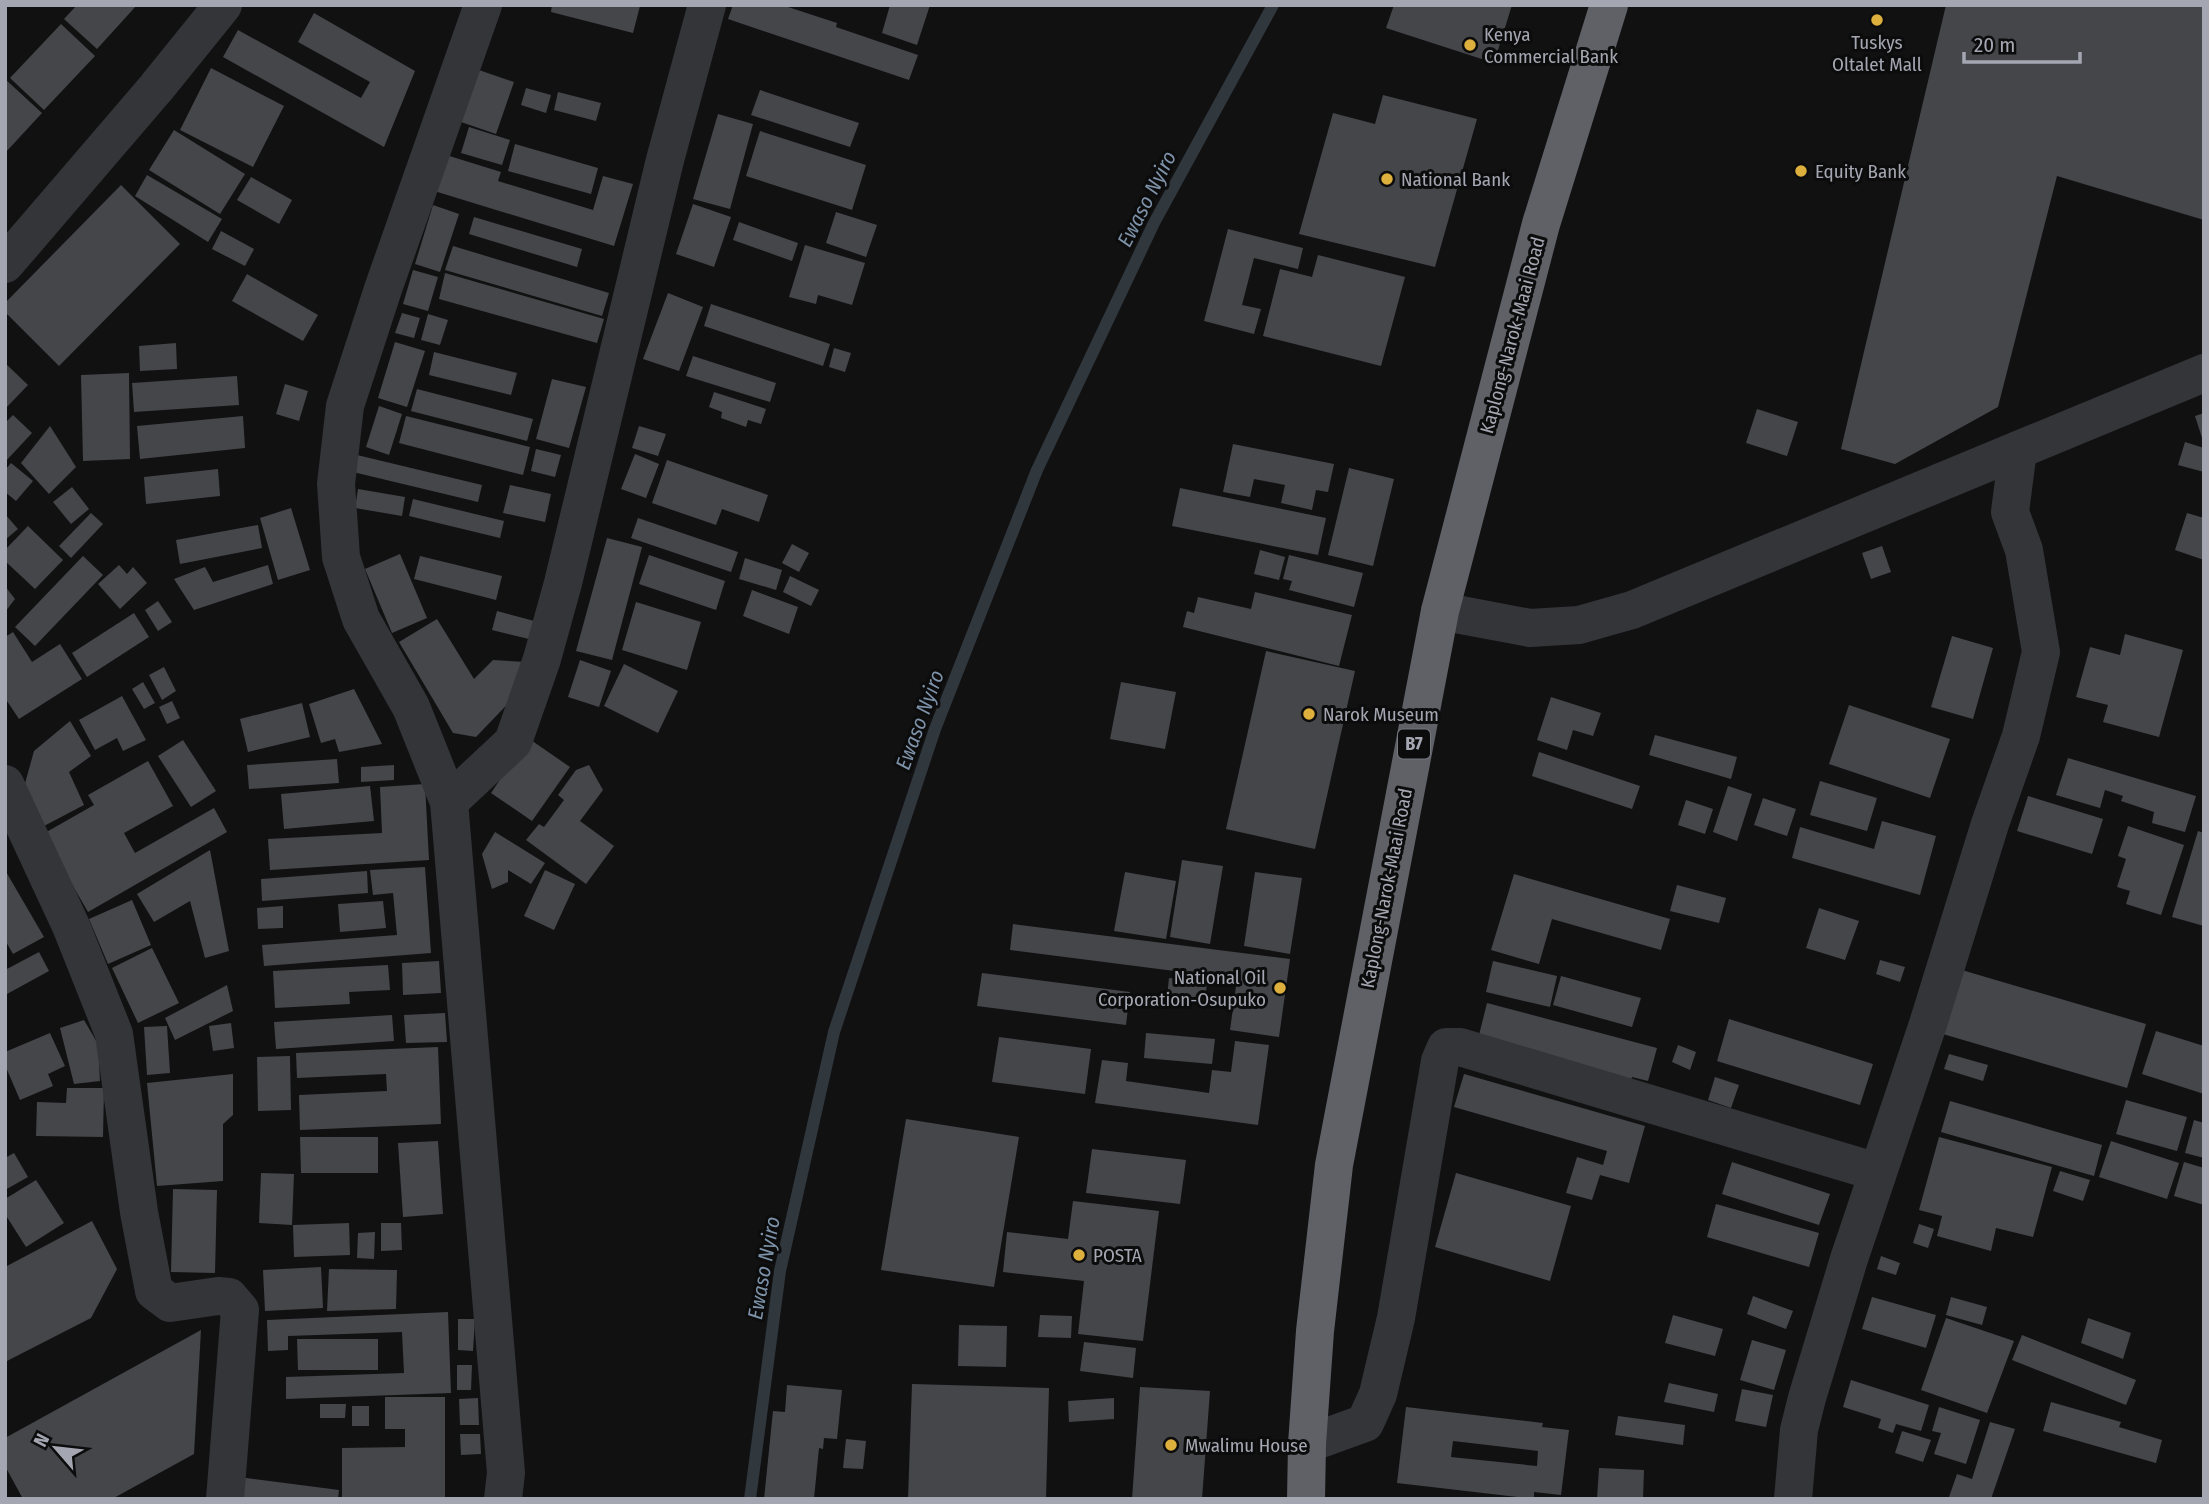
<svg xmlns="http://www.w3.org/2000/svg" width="2209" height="1504" viewBox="0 0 2209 1504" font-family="'Fira Sans Condensed',sans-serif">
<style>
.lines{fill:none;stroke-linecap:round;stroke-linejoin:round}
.stream{stroke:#30373d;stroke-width:12}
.building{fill:#45464a;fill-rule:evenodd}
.minor{stroke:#343539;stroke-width:38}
.highway{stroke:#5f6167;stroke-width:38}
.poi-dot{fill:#ddb03e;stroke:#0c0c0d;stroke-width:2.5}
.labels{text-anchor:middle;stroke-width:6;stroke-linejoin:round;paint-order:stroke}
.shield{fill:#0c0c0d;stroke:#767880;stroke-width:2}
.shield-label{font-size:18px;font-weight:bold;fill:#a4a7b1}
.poi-label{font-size:19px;fill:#a4a7b1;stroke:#0c0c0d;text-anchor:start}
.street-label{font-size:19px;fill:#a4a7b1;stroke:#0c0c0d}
.water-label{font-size:21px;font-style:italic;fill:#7e93a9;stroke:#0c0c0d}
</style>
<rect width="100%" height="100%" fill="#111112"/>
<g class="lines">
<!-- stream -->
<path class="stream" d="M750 1499 780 1271 834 1032 935 729 1037 470 1154 223 1273 5"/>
</g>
<!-- building -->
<g class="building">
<path d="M77 5H137L97 49 64 19Z"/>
<path d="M552 5H635L640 6 633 33 551 12Z"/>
<path d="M733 5H782L837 23 836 27 918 55 909 80 728 19Z"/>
<path d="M890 5H930L917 45 882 33Z"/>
<path d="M1394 5H1512L1494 63 1386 28Z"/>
<path d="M1946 5H2204V220L2057 176 1998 407 1895 464 1841 449Z"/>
<path d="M314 13 415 71 384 147 223 57 238 30 361 98 370 82 298 42Z"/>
<path d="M61 24 95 56 44 110 10 78Z"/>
<path d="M211 68 284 106 253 167 180 130Z"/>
<path d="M476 69 514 82 496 134 458 121Z"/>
<path d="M5 79 42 113 5 153Z"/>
<path d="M526 88 551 95 546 113 521 105Z"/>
<path d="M760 90 859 123 850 147 751 115Z"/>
<path d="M558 92 601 103 596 121 554 110Z"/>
<path d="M1383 95 1477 119 1435 267 1299 234 1333 113 1375 124Z"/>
<path d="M718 114 753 124 730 209 693 199Z"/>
<path d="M469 127 510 140 502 165 461 153Z"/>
<path d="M174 130 245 174 220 214 149 170Z"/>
<path d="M760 131 866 165 852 210 746 176Z"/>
<path d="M515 144 598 168 591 194 508 171Z"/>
<path d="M443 154 501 172 498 181 593 210 603 176 633 184 614 246 431 190Z"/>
<path d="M147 175 222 219 208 242 135 196Z"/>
<path d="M251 177 292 200 279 224 237 200Z"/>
<path d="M121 185 180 244 59 366 5 312V303Z"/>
<path d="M693 204 731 217 714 267 676 254Z"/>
<path d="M433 205 459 214 440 272 415 264Z"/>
<path d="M836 212 877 225 866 257 826 243Z"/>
<path d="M474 217 582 249 577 267 469 234Z"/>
<path d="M739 222 798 243 792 261 733 240Z"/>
<path d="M1228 229 1303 248 1298 269 1254 258 1242 305 1261 309 1254 334 1204 321Z"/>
<path d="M221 231 254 249 245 266 212 249Z"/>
<path d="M805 245 865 263 852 305 818 295 816 304 789 297Z"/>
<path d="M453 246 609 293 602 316 445 270Z"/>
<path d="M1318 255 1405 277 1381 366 1263 336 1280 269 1312 277Z"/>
<path d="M413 270 438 277 428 311 403 304Z"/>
<path d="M445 273 604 319 597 343 439 299Z"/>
<path d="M247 274 318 315 303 341 232 301Z"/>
<path d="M668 293 703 307 679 371 643 359Z"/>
<path d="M711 304 830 344 823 366 704 326Z"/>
<path d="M402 313 420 318 414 338 395 333Z"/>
<path d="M428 314 448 320 440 345 421 340Z"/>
<path d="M395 342 425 351 407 407 378 398Z"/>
<path d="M176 343 177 369 140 371 139 346Z"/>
<path d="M834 348 851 353 845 372 829 367Z"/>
<path d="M434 352 517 373 511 395 429 375Z"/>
<path d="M693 356 776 383 770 402 686 376Z"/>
<path d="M5 363 28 385 5 409Z"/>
<path d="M129 373 130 459 83 461 81 375Z"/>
<path d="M237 376 239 405 134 412 132 383Z"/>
<path d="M552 379 586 387 569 448 536 439Z"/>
<path d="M285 384 308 391 299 421 276 414Z"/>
<path d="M417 389 533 419 527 441 411 411Z"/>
<path d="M714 392 766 409 761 424 748 420 746 427 721 418 722 412 709 407Z"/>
<path d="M379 406 402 414 389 455 366 447Z"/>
<path d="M1757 409 1798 422 1787 456 1746 443Z"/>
<path d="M2204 413V441H2203L2195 416Z"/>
<path d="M13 415 32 433 5 462V423Z"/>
<path d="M243 416 245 448 140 459 137 426Z"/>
<path d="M406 416 530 447 523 475 399 443Z"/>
<path d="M50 426 76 467 49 494 21 463Z"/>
<path d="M639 426 666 434 658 456 632 448Z"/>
<path d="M2185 442 2204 448V472L2178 465Z"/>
<path d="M1233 444 1334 464 1328 492 1316 490 1312 510 1281 503 1285 485 1254 479 1250 497 1223 492Z"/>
<path d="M536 449 561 455 555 477 531 471Z"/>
<path d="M635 454 659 464 646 498 621 489Z"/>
<path d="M357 455 482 485 478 502 353 472Z"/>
<path d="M667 460 768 495 759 522 722 509 716 525 652 503Z"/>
<path d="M11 463 33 481 16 501 5 492V470Z"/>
<path d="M1349 468 1394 479 1373 566 1328 555Z"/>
<path d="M218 469 220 496 146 504 144 477Z"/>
<path d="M510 485 551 494 545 522 503 513Z"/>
<path d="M72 487 89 509 71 524 53 502Z"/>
<path d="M1180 488 1326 518 1318 555 1172 526Z"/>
<path d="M358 489 405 497 402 516 355 508Z"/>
<path d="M413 499 504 521 500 538 409 516Z"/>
<path d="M291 508 310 570 278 580 260 518Z"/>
<path d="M91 513 103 524 71 558 59 546Z"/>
<path d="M2187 513 2204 518V560L2175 550Z"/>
<path d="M5 514 18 529 5 540Z"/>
<path d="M638 518 738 552 731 572 631 538Z"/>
<path d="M258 525 262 548 180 564 176 540Z"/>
<path d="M28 526 63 560 35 589 5 561V550Z"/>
<path d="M607 538 642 547 612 660 576 651Z"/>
<path d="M792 544 809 553 799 572 782 563Z"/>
<path d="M1882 546 1891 572 1871 579 1862 553Z"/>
<path d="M1260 550 1285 557 1279 580 1254 574Z"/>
<path d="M400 554 427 618 392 633 365 569Z"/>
<path d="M649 555 725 581 716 610 639 584Z"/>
<path d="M1289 555 1363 573 1354 607 1289 590 1292 581 1283 579Z"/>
<path d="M83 556 103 575 35 646 15 627Z"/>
<path d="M420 556 502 576 496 600 414 579Z"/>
<path d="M745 558 782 570 776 590 739 579Z"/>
<path d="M119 565 127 574 133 567 147 583 120 609 98 584Z"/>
<path d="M268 565 273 584 194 610 174 579 205 567 213 582Z"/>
<path d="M790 576 819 590 811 606 783 592Z"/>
<path d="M5 586 15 599 5 612Z"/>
<path d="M752 590 798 607 789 634 743 616Z"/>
<path d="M1255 592 1352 615 1339 666 1183 627 1187 611 1194 613 1198 597 1251 609Z"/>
<path d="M158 601 172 622 158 631 145 610Z"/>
<path d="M636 602 701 622 687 670 622 650Z"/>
<path d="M497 611 538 622 533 640 492 630Z"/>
<path d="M134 613 149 637 87 677 72 653Z"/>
<path d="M437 619 474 679 493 660 526 662 523 688 476 737 453 733 399 642Z"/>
<path d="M13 632 32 662 60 644 82 679 19 719 5 698V637Z"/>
<path d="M2125 634 2183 650 2159 737 2103 722 2108 705 2076 697 2090 647 2120 655Z"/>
<path d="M1952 636 1993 648 1973 719 1931 707Z"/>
<path d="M1266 651 1355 671 1315 849 1226 829Z"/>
<path d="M580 660 611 671 599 707 568 697Z"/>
<path d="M624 664 678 691 658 733 604 706Z"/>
<path d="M164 667 176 691 162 700 149 675Z"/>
<path d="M143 682 155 703 144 709 132 689Z"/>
<path d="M1121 682 1176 692 1165 749 1110 739Z"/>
<path d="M354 689 382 744 339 752 335 739 321 743 309 704Z"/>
<path d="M122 696 146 740 123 751 117 738 95 750 79 720Z"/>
<path d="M1551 697 1601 713 1593 736 1573 730 1567 750 1537 740Z"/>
<path d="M172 701 180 718 167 724 159 707Z"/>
<path d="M302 703 310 737 248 752 240 719Z"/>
<path d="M1849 705 1950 739 1930 798 1829 764Z"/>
<path d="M70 721 91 756 69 772 84 805 44 826 24 787 34 751Z"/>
<path d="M1655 735 1737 757 1731 779 1649 755Z"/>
<path d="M528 738 570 767 532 821 491 793Z"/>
<path d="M183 740 216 791 191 807 158 756Z"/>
<path d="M1539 752 1640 786 1632 809 1532 776Z"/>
<path d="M2068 758 2196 796 2185 832 2152 823 2154 812 2121 801 2123 796 2105 790 2100 808 2056 795Z"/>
<path d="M337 759 339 783 249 789 247 765Z"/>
<path d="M148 761 173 806 124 833 135 853 214 808 227 832 88 912 43 834 94 805 88 795Z"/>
<path d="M394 765V780L361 782V767Z"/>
<path d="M589 765 603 790 580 821 614 846 586 884 526 840 539 824 544 827 564 800 558 795 576 770Z"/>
<path d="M1820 781 1877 798 1867 831 1810 815Z"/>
<path d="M425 784 429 860 270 870 268 839 382 833 380 787Z"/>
<path d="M370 786 374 821 284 829 281 794Z"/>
<path d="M1728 786 1752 794 1737 841 1713 832Z"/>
<path d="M2028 796 2103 819 2092 854 2017 831Z"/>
<path d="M1763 798 1796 809 1787 836 1754 825Z"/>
<path d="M1686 800 1713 809 1705 834 1678 825Z"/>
<path d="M1882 821 1936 836 1920 895 1792 858 1800 827 1874 849Z"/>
<path d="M2128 826 2184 845 2161 915 2126 904 2130 891 2117 887 2126 859 2118 856Z"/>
<path d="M2198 831 2204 833V926L2172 917Z"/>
<path d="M495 832 545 863 531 884 508 870V882L492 889 482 854Z"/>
<path d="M210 850 229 951 205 958 190 901 154 922 137 894Z"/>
<path d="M1182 860 1223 866 1210 944 1170 937Z"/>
<path d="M425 867 431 953 264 966 262 945 397 935 393 893 373 895 370 870Z"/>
<path d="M5 870 44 937 13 954 5 940Z"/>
<path d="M545 870 575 884 554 930 524 916Z"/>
<path d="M367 871 368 893 262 901 261 879Z"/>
<path d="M1125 872 1176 881 1166 939 1114 931Z"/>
<path d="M1255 872 1302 878 1290 954 1244 946Z"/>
<path d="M1514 874 1670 919 1661 950 1552 919 1539 964 1491 950Z"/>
<path d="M1677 885 1726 898 1719 923 1670 911Z"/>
<path d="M132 900 151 945 108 964 89 919Z"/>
<path d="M383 901 386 928 340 932 338 904Z"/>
<path d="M283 906V928L258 929 257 908Z"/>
<path d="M1819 908 1859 921 1845 960 1806 948Z"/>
<path d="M1013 924 1290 959 1279 1037 1230 1030 1237 979 1010 950Z"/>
<path d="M152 948 179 1003 138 1023 112 968Z"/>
<path d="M39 952 49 971 7 994 5 990V970Z"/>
<path d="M1880 960 1905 967 1900 982 1876 974Z"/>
<path d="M439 961 441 993 403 995 402 963Z"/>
<path d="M1493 961 1557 976 1550 1007 1486 992Z"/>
<path d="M388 965 390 990 349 992 350 1004 275 1008 273 971Z"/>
<path d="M1955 968 2146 1024 2127 1088 1936 1032Z"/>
<path d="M982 973 1130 992 1126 1025 977 1006Z"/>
<path d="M1561 976 1641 998 1632 1027 1553 1005Z"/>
<path d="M1169 978 1207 982 1205 1002 1167 997Z"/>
<path d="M227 985 233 1011 175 1040 165 1018Z"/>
<path d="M1487 1003 1657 1048 1648 1081 1632 1077 1631 1080 1477 1043Z"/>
<path d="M445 1013 447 1042 406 1043 404 1015Z"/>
<path d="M392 1015 394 1041 276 1049 274 1022Z"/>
<path d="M1729 1019 1873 1064 1860 1105 1717 1061Z"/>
<path d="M84 1020 98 1044 100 1081 74 1084 60 1028Z"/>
<path d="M231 1023 234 1048 213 1051 209 1026Z"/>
<path d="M167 1026 170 1073 147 1075 144 1027Z"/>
<path d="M2156 1031 2204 1046V1094L2142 1074Z"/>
<path d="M50 1033 65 1066 48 1074 53 1086 20 1100 5 1065V1052Z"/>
<path d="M1146 1033 1215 1039 1212 1064 1144 1058Z"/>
<path d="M999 1037 1091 1049 1085 1094 992 1082Z"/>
<path d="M1235 1041 1269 1045 1258 1125 1095 1103 1102 1060 1128 1063 1126 1081 1209 1093 1212 1070 1231 1072Z"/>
<path d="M1678 1045 1696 1052 1690 1070 1672 1062Z"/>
<path d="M438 1047 441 1124 300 1130 299 1095 387 1091 386 1074 297 1078 296 1053Z"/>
<path d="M1949 1054 1988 1065 1983 1081 1944 1069Z"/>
<path d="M290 1056 291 1110 258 1111 257 1057Z"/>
<path d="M233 1074V1115L223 1124V1181L157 1186 147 1083Z"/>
<path d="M1464 1074 1645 1126 1629 1183 1600 1175 1592 1200 1566 1193 1577 1157 1603 1165 1607 1151 1454 1107Z"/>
<path d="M1715 1077 1739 1085 1731 1108 1708 1100Z"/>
<path d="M67 1088H104L103 1137 36 1136 37 1102 66 1103Z"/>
<path d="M2126 1100 2187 1117 2177 1151 2116 1134Z"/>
<path d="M1950 1101 2102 1145 2094 1176 1941 1132Z"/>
<path d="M906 1119 1019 1137 994 1287 881 1270Z"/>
<path d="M2194 1120 2204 1123V1158L2185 1153Z"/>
<path d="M300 1137H378V1173H301Z"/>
<path d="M1939 1137 2052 1167 2033 1237 1996 1228 1991 1251 1937 1236 1942 1216 1919 1210Z"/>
<path d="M438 1141 443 1214 403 1217 398 1143Z"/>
<path d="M2111 1141 2179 1163 2167 1199 2099 1177Z"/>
<path d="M1092 1149 1186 1160 1180 1204 1086 1193Z"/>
<path d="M14 1153 28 1177 5 1190V1158Z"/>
<path d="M1732 1162 1830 1194 1819 1225 1722 1194Z"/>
<path d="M2184 1162 2204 1168V1205L2174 1196Z"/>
<path d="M2060 1171 2090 1180 2083 1201 2053 1191Z"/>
<path d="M261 1173 294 1174 292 1225 259 1223Z"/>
<path d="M1456 1173 1571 1206 1550 1281 1435 1247Z"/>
<path d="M36 1180 64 1223 26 1247 5 1214V1199Z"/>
<path d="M173 1189 217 1190 215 1273 171 1272Z"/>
<path d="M1073 1201 1159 1211 1143 1341 1078 1334 1084 1281 1003 1272 1007 1232 1068 1239Z"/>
<path d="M1716 1204 1819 1233 1809 1267 1707 1237Z"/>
<path d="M92 1221 117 1269 91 1318 5 1362V1267Z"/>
<path d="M349 1223 350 1255 294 1257 293 1225Z"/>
<path d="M381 1223H401L402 1250 381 1251Z"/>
<path d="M1919 1224 1934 1229 1928 1248 1913 1243Z"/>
<path d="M375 1232 374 1259 357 1258 358 1233Z"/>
<path d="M1881 1256 1900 1263 1896 1275 1877 1269Z"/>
<path d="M321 1267 323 1308 265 1311 263 1270Z"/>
<path d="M329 1269 397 1270 396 1309 327 1311Z"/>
<path d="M1753 1296 1793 1311 1786 1329 1747 1314Z"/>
<path d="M1872 1297 1936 1315 1926 1348 1862 1329Z"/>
<path d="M1951 1297 1987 1307 1982 1325 1946 1315Z"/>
<path d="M448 1312 451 1393 286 1399V1377L404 1373 402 1332 288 1336V1350L268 1351 267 1320Z"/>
<path d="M1040 1315 1072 1316 1071 1338 1038 1337Z"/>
<path d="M1673 1315 1723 1329 1715 1356 1665 1343Z"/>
<path d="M1946 1318 2014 1341 1987 1413 1921 1390Z"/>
<path d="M2088 1318 2131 1333 2123 1359 2081 1343Z"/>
<path d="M458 1319H475L473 1351 458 1350Z"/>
<path d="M959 1325 1007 1326 1006 1367 958 1366Z"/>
<path d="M201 1330 194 1454 112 1499H23L5 1466V1438Z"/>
<path d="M2022 1335 2136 1380 2126 1405 2012 1360Z"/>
<path d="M297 1339H378V1370H298Z"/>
<path d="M1752 1340 1786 1350 1774 1390 1740 1380Z"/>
<path d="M1084 1342 1136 1348 1133 1378 1080 1371Z"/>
<path d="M457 1365H472L471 1390H457Z"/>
<path d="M1851 1380 1929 1405 1921 1431 1896 1424 1893 1433 1878 1428 1881 1419 1843 1407Z"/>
<path d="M1669 1383 1718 1394 1714 1412 1664 1402Z"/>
<path d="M912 1384 1049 1388 1046 1499H908Z"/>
<path d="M787 1385 842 1390 837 1439 824 1438 823 1449 819 1448 814 1499H764L773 1411 785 1412Z"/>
<path d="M1140 1387 1210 1391 1202 1499H1132Z"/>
<path d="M1742 1389 1773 1395 1766 1427 1735 1421Z"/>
<path d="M385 1397H445V1499H342V1448L405 1447V1429H385Z"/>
<path d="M478 1398 479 1425H460L459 1399Z"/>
<path d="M1114 1398V1419L1069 1422 1068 1401Z"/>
<path d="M2051 1402 2121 1422 2119 1427 2162 1440 2156 1463 2043 1431Z"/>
<path d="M320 1404H346L345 1418H320Z"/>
<rect x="352" y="1406" width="17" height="20"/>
<path d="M1406 1407 1543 1423 1542 1427 1569 1430 1561 1495 1534 1492V1499L1397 1483ZM1453 1441 1538 1451 1537 1466 1451 1457Z"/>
<path d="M1939 1407 1980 1420 1966 1464 1934 1454 1941 1433 1932 1431Z"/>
<path d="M1618 1416 1685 1425 1683 1445 1615 1435Z"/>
<path d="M1990 1422 2015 1429 1991 1499H1956L1949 1497 1957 1474 1972 1479Z"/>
<path d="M1902 1431 1931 1440 1923 1462 1895 1453Z"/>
<path d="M460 1434H480L481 1454 461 1455Z"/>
<path d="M846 1439 866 1441 863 1469 843 1468Z"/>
<path d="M1599 1468 1644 1470 1643 1499H1597Z"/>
<path d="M238 1477 339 1490 338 1499H235Z"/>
</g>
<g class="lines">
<!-- minor -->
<g class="minor">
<path d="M483 5 383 289 345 406 336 484 341 557 361 619 411 707 449 802 506 1473 503 1499"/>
<path d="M5 264 156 88 223 5"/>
<path d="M1440 611 1530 628 1579 625 1632 610 2204 373"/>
<path d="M5 784 71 926 114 1034 139 1212 154 1291 170 1303 218 1296 229 1297 240 1310 225 1499"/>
<path d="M449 802 513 742 542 659 563 583 665 160 707 5"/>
<path d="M1307 1444 1365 1423 1378 1394 1396 1318 1440 1061 1446 1047H1460L1877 1172"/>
<path d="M1793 1499 1799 1430 1807 1398 1849 1259 1928 1024 1990 824 2021 736 2041 652 2024 550 2010 512 2018 450"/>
</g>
<!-- highway -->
<path class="highway" d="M1306 1499 1307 1444 1315 1331 1334 1165 1440 611 1541 224 1609 5"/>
</g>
<!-- markers -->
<g class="poi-dot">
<circle cx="1877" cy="20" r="7"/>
<circle cx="1470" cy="45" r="7"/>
<circle cx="1801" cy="171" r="7"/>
<circle cx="1387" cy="179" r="7"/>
<circle cx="1309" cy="714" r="7"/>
<circle cx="1280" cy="988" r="7"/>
<circle cx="1079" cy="1255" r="7"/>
<circle cx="1171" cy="1445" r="7"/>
</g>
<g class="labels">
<!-- shield labels -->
<rect class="shield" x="1398" y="729.5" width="32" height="29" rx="5"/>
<g class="shield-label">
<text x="1414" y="750">B7</text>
</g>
<!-- poi labels -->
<g class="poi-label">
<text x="1484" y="41">Kenya<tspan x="1484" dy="22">Commercial Bank</tspan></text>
<text x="1877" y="49" text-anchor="middle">Tuskys<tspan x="1877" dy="22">Oltalet Mall</tspan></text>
<text x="1815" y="178">Equity Bank</text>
<text x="1401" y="186">National Bank</text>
<text x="1323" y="721">Narok Museum</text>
<text x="1266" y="984" text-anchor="end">National Oil<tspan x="1266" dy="22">Corporation-Osupuko</tspan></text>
<text x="1093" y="1262">POSTA</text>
<text x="1185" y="1452">Mwalimu House</text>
</g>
<!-- street labels -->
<g class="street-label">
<text transform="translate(1512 335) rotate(-75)" y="7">Kaplong-Narok-Maai Road</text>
<text transform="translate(1386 888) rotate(-79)" y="7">Kaplong-Narok-Maai Road</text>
</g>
<!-- water labels -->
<g class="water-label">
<text transform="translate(1147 199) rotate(-63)" y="7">Ewaso Nyiro</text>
<text transform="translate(920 720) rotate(-70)" y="7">Ewaso Nyiro</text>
<text transform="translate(764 1268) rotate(-80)" y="7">Ewaso Nyiro</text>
</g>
</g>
<!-- border -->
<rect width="2209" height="1504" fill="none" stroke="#a4a7b1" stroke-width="14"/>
<!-- north arrow -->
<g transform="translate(56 1448) rotate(298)" stroke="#0c0c0d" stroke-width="5" paint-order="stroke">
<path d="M0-5L12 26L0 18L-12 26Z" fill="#a4a7b1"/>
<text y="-10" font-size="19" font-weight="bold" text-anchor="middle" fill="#a4a7b1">N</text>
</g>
<!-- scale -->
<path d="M1964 52v10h116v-10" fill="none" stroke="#a4a7b1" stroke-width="3.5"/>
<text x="1974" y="52" font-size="21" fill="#a4a7b1" stroke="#0c0c0d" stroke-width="5" paint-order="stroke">20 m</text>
</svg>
